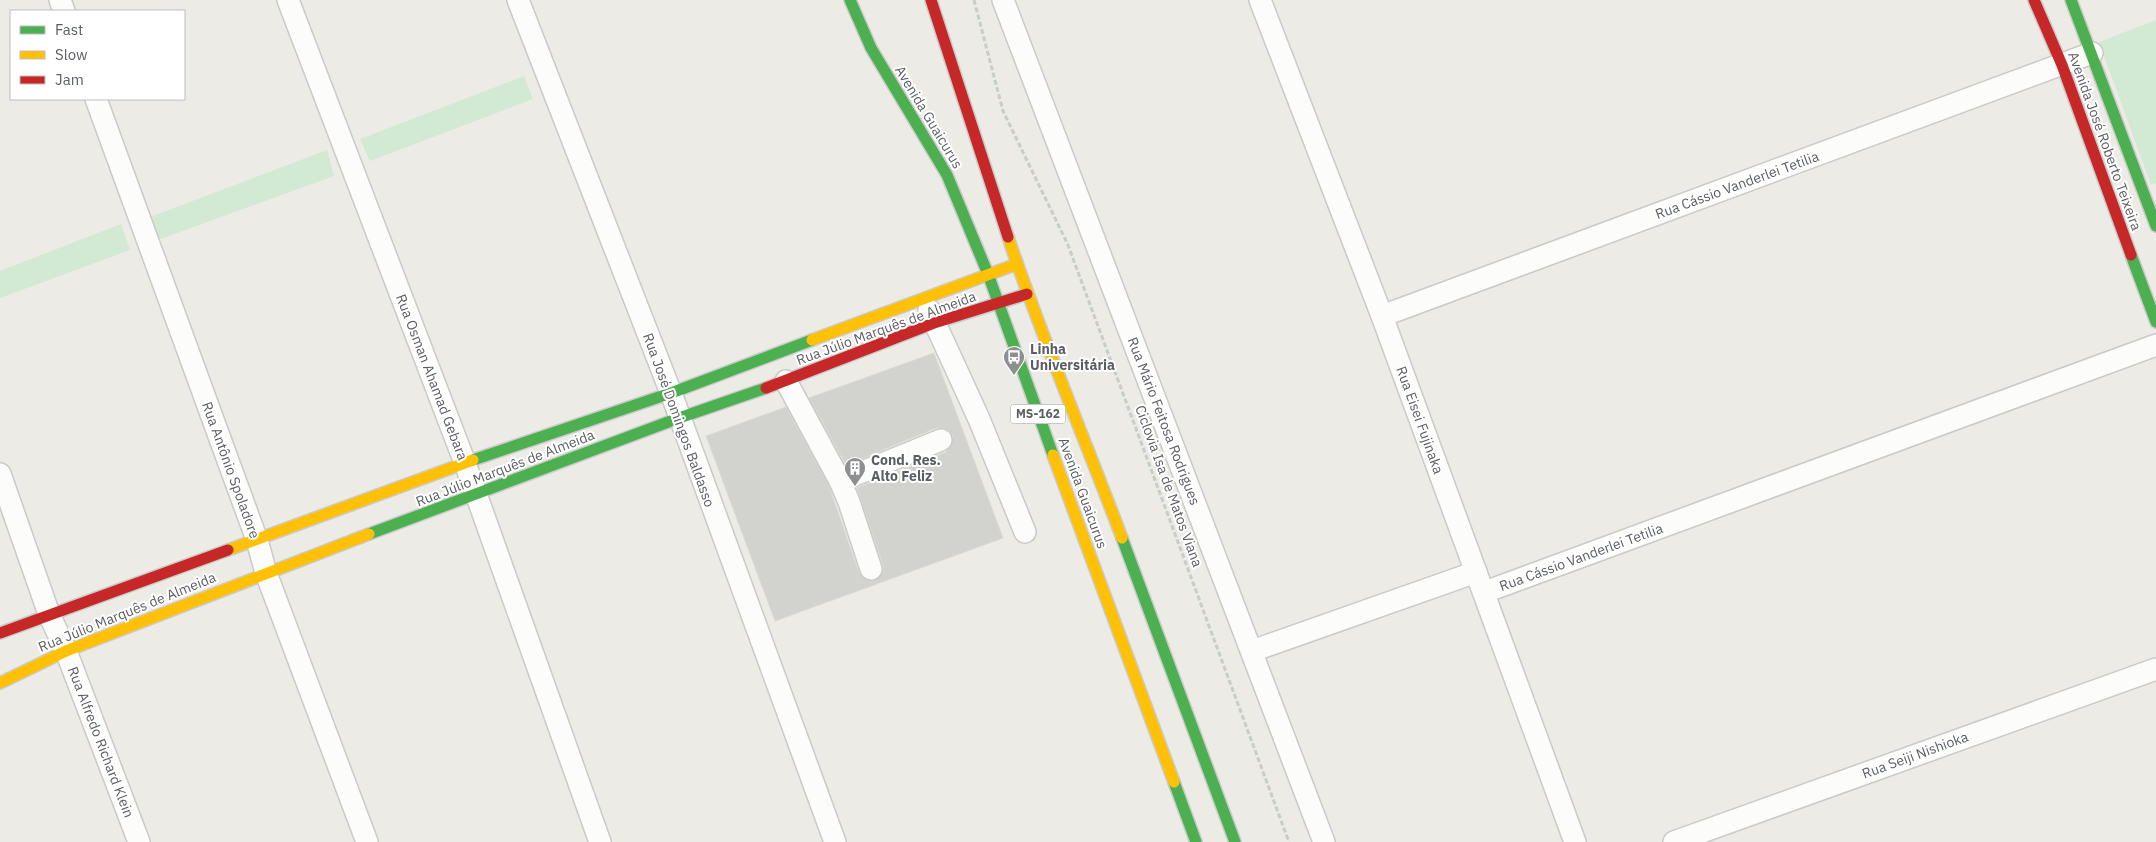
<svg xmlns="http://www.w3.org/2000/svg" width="2156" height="842" viewBox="0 0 2156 842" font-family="'IBM Plex Sans',sans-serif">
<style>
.green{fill:#d2ead3}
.building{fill:#d2d2ce;stroke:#dcdad4}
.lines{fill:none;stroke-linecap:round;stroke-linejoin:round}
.street-casing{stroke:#c9cac9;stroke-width:24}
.fast-casing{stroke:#cacaca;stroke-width:14}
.slow-casing{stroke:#cacaca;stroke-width:14}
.jam-casing{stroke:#cacaca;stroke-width:14}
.path{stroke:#c7cdcb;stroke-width:3;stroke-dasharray:5 2.5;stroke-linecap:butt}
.street{stroke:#fcfcfb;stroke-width:21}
.fast{stroke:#4caf50;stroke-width:11}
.slow{stroke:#ffc107;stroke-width:11}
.jam{stroke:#c62828;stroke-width:11}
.labels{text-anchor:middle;stroke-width:4;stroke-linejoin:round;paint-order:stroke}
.shield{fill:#fff;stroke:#8c8e92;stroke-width:1}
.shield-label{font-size:12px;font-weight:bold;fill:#5a5d64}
.street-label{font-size:14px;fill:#5a5d64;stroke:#fff}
.poi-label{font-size:14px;font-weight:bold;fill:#5a5d64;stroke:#fff;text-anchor:start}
</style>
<rect width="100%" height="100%" fill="#ecebe5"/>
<!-- green -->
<g class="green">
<path d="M2156 20V183L2151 185 2099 42Z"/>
<path d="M524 76 533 99 370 161 360 139Z"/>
<path d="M327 150 334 176 158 240 150 217Z"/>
<path d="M121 224 130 250 0 298V271Z"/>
</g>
<!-- building -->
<path class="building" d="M934 353 1003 538 775 621 706 436 786 407 829 486 859 573 868 581H875L883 572V565L857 488 946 452 951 447 953 436 948 430 942 428H936L846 465 809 398Z"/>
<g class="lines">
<!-- street casing -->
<g class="street-casing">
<g id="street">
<path d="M60 0 64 11"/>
<path d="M288 0 465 463 600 842"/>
<path d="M518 0 671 393 835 842"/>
<path d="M1003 0 1324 842"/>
<path d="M1260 0 1382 316 1575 842"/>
<path d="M96 99 257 540 266 573 367 842"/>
<path d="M929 310 979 419 1025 532"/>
<path d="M1382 316 2092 53"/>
<path d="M786 381 840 481 849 502 871 569"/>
<path d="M0 474 49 614 66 651 139 842"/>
<path d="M840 481 941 440"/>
<path d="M1485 592 2156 345"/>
<path d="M1252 651 1476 572"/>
<path d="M1674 842 2156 669"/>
</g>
</g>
<!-- fast casing -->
<g class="fast-casing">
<g id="fast">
<path d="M850 0 871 48 947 175 988 274 1053 455"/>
<path d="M2071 0 2156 226"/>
<path d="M2131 255 2156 322"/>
<path d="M473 460 671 393 812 340"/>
<path d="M369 534 679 418 766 388"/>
<path d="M1122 538 1235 842"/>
<path d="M1174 782 1196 842"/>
</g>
</g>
<!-- slow casing -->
<g class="slow-casing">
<g id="slow">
<path d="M1008 237C1042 338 1084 437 1122 538"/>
<path d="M812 340 1017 264"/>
<path d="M1053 455 1174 782"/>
<path d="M228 550 473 460"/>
<path d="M0 683 66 651 369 534"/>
</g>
</g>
<!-- jam casing -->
<g class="jam-casing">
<g id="jam">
<path d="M931 0 1008 237"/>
<path d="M2034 0 2062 65 2131 255"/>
<path d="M766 388 934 323 1027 294"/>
<path d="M0 633 228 550"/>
</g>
</g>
<!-- path -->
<path class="path" d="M974 0 1003 111 1068 245 1289 842"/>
<!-- street -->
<use href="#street" class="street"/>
<!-- fast -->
<use href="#fast" class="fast"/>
<!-- slow -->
<use href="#slow" class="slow"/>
<!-- jam -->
<use href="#jam" class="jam"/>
</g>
<!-- icons -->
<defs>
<g id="bus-pin" transform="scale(1.125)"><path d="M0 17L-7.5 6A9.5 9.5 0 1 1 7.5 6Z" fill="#8d8f91" stroke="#fff"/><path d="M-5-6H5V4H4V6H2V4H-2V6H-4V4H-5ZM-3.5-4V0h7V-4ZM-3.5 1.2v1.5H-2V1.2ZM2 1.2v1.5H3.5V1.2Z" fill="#fff"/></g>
<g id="building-pin" transform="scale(1.125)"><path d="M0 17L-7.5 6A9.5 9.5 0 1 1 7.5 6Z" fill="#8d8f91" stroke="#fff"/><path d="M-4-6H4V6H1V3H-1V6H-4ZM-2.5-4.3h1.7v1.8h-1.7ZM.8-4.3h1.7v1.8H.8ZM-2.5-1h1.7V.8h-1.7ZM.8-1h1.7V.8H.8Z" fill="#fff"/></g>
</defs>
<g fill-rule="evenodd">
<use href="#bus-pin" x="1014" y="357"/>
<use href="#building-pin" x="855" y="468"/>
</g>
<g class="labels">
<!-- shield labels -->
<rect class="shield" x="1010.5" y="404.5" width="55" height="19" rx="4"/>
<g class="shield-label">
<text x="1038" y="418">MS-162</text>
</g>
<!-- street labels -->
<g class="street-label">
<text transform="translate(929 117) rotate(59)" y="5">Avenida Guaicurus</text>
<text transform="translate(2105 141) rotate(70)" y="5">Avenida José Roberto Teixeira</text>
<text transform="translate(1737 185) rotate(-20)" y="5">Rua Cássio Vanderlei Tetilia</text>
<text transform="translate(886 328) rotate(-20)" y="5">Rua Júlio Marquês de Almeida</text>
<text transform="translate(432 377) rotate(69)" y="5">Rua Osman Ahamad Gebara</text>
<text transform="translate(679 420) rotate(70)" y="5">Rua José Domingos Baldasso</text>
<text transform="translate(1420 420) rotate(70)" y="5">Rua Eisei Fujinaka</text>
<text transform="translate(1164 421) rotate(69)" y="5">Rua Mário Feitosa Rodrigues</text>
<text transform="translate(505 468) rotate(-21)" y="5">Rua Júlio Marquês de Almeida</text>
<text transform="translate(231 470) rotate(70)" y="5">Rua Antônio Spoladore</text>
<text transform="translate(1169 486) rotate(70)" y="5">Ciclovia Isa de Matos Viana</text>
<text transform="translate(1083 493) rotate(70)" y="5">Avenida Guaicurus</text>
<text transform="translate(1581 557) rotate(-20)" y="5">Rua Cássio Vanderlei Tetilia</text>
<text transform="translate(127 612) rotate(-22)" y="5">Rua Júlio Marquês de Almeida</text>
<text transform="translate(101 742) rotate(69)" y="5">Rua Alfredo Richard Klein</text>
<text transform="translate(1915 755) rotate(-20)" y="5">Rua Seiji Nishioka</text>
</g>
<!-- poi labels -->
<g class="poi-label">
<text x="1030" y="354">Linha<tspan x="1030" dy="16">Universitária</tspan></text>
<text x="871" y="465">Cond. Res.<tspan x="871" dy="16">Alto Feliz</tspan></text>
</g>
</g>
<!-- legend -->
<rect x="10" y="10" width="175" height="90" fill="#ffffff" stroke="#bdbec1"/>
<rect x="20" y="26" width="25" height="8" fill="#4caf50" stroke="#bdbec1"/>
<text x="55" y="35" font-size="15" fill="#5a5d64">Fast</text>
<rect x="20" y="51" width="25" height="8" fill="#ffc107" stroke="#bdbec1"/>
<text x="55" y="60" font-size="15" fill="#5a5d64">Slow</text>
<rect x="20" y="76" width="25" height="8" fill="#c62828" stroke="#bdbec1"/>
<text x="55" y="85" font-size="15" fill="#5a5d64">Jam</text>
</svg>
